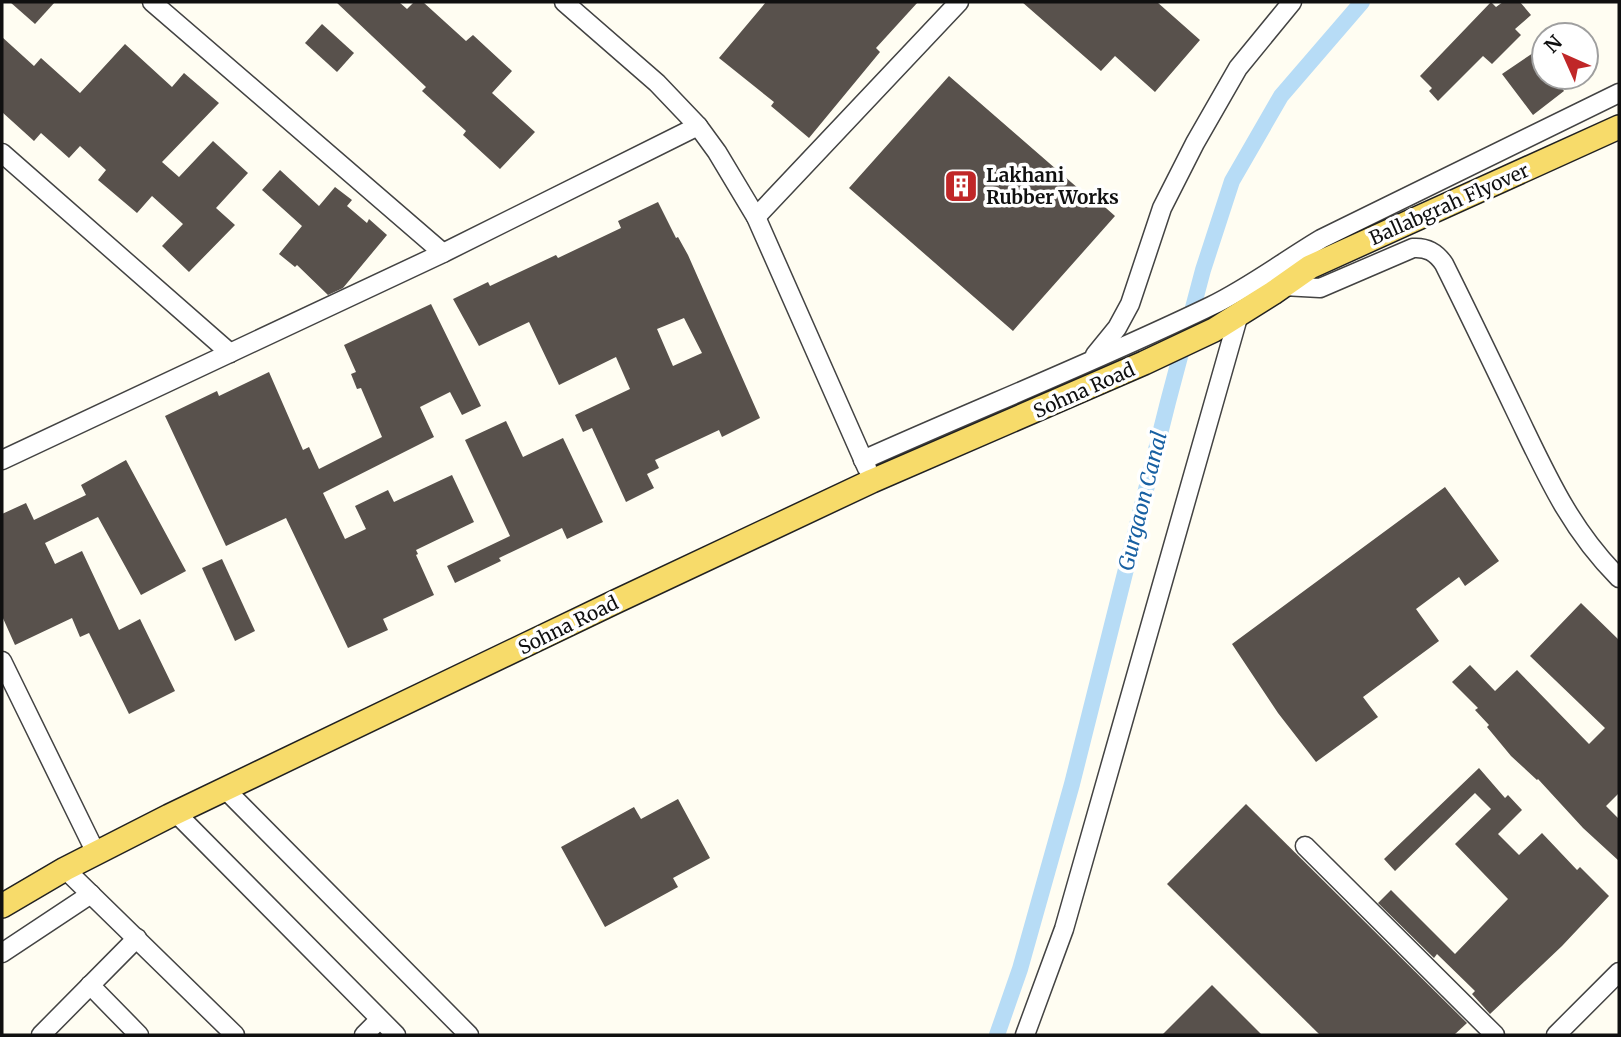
<svg xmlns="http://www.w3.org/2000/svg" width="1621" height="1037" viewBox="0 0 1621 1037" font-family="Merriweather,serif">
<style>
.lines{fill:none;stroke-linecap:round;stroke-linejoin:round}
.canal{stroke:#b7dcf6;stroke-width:16}
.building{fill:#58514c;fill-rule:evenodd}
.minor-casing{stroke:#434343;stroke-width:21}
.major-casing{stroke:#212121;stroke-width:26}
.minor{stroke:#fff;stroke-width:18}
.major{stroke:#f7db6a;stroke-width:23}
.labels{text-anchor:middle;stroke-width:7;stroke-linejoin:round;paint-order:stroke}
.poi-label{font-size:19px;font-weight:bold;fill:#101010;stroke:#fff;text-anchor:start}
.street-label{font-size:19px;fill:#101010;stroke:#fff}
.water-label{font-size:21px;font-style:italic;fill:#1860a2;stroke:#fff}
</style>
<rect width="100%" height="100%" fill="#fffdf2"/>
<g class="lines">
<!-- canal -->
<path class="canal" d="M997 1035 1020 969 1072 784 1168 402 1203 270 1232 181 1281 96 1362 2"/>
</g>
<!-- building -->
<g class="building">
<path d="M10 2H55L35 24Z"/>
<path d="M336 2H399L407 9 414 2H423L466 41 473 35 512 71 492 93 535 132 500 169 463 135 466 131 422 91 426 87Z"/>
<path d="M766 2H918L876 48 880 52 809 138 771 106 774 102 719 58Z"/>
<path d="M1022 2H1157L1200 40 1155 92 1115 56 1101 71Z"/>
<path d="M1491 2 1496 7 1503 2H1520L1531 15 1515 29 1521 35 1492 64 1483 56 1438 101 1429 91 1432 88 1420 76Z"/>
<path d="M322 24 354 53 337 72 305 43Z"/>
<path d="M2 37 34 66 41 58 80 93 125 44 172 87 184 73 219 103 162 162 179 177 213 141 248 173 216 208 235 225 189 272 162 246 183 224 152 196 137 213 98 180 106 170 80 146 69 158 41 133 34 141 2 112Z"/>
<path d="M1533 53 1544 66V77H1577L1562 88 1564 91 1533 115 1502 74Z"/>
<path d="M949 76 1087 196 1089 193 1115 216 1013 331 849 188Z"/>
<path d="M280 170 319 206 335 187 352 200 347 206 367 223 369 219 387 235 343 288 328 295 297 265 295 267 279 254 302 226 262 190Z"/>
<path d="M658 202 676 238 678 237 688 255 760 418 722 437 719 430 655 460 659 468 647 474 654 488 626 502 592 428 583 432 575 415 630 389 616 357 559 385 529 322 479 346 453 299 488 282 490 286 556 255 558 258 621 228 618 221ZM684 318 702 353 673 366 657 329Z"/>
<path d="M431 304 481 406 462 415 450 392 420 407 434 437 323 493 345 539 366 529 355 506 388 490 394 502 452 475 474 522 416 550 418 554 416 555 434 595 383 619 388 630 348 648 286 518 226 546 165 416 217 391 219 396 269 372 303 450 309 447 319 469 382 437 361 388 357 389 351 374 356 372 344 345Z"/>
<path d="M506 421 523 457 563 438 603 522 567 539 562 528 499 558 501 561 455 583 447 566 510 536 465 440Z"/>
<path d="M126 460 186 571 141 595 98 517 45 543 55 564 82 551 119 630 140 619 175 691 129 714 89 633 80 637 72 618 15 645 2 616V514L26 503 34 520 86 495 81 485Z"/>
<path d="M1445 487 1499 561 1465 586 1459 577 1416 609 1439 641 1363 697 1378 717 1316 762 1278 713 1232 644Z"/>
<path d="M222 559 255 631 235 641 202 568Z"/>
<path d="M1581 603 1619 640V793L1606 806 1619 819V861L1583 828 1538 779 1537 780 1511 756 1487 727 1489 725 1475 710 1478 708 1452 682 1470 665 1495 691 1517 670 1589 744 1605 728 1530 656Z"/>
<path d="M1479 768 1505 798 1508 795 1522 810 1498 834 1519 855 1542 833 1577 870 1580 867 1609 896 1562 946 1490 1014 1472 994 1475 991 1437 954 1434 958 1378 903 1391 890 1455 954 1508 899 1455 844 1491 809 1475 793 1395 871 1384 859Z"/>
<path d="M678 799 710 858 673 878 678 887 605 927 561 847 634 807 641 819Z"/>
<path d="M1246 804 1467 1023 1454 1035H1320L1167 884Z"/>
<path d="M1212 985 1262 1035H1162Z"/>
</g>
<g class="lines">
<!-- minor casing -->
<g class="minor-casing">
<g id="minor">
<path d="M152 2 443 253"/>
<path d="M564 2 657 83 698 126 717 152 756 217 867 468"/>
<path d="M2 153 230 353"/>
<path d="M756 217 959 2"/>
<path d="M1281 282 1283 286 1320 288 1413 248C1427 247 1436 252 1444 264 1469 314 1493 364 1517 414 1547 476 1570 529 1619 578"/>
<path d="M1095 355 1117 328 1130 304 1162 208 1195 143 1238 68 1292 2"/>
<path d="M2 460 443 253 698 126"/>
<path d="M863 460C979 408 1097 361 1211 306 1250 287 1284 261 1321 239L1619 93"/>
<path d="M2 661 96 853"/>
<path d="M225 789 469 1035"/>
<path d="M176 813 396 1035"/>
<path d="M1305 846 1495 1035"/>
<path d="M65 869 235 1035"/>
<path d="M2 953 91 894"/>
<path d="M90 985 139 1035"/>
<path d="M41 1035 137 938"/>
<path d="M364 1035 379 1020"/>
<path d="M1025 1035 1064 929 1239 314"/>
<path d="M1556 1035 1619 972"/>
</g>
</g>
<!-- major casing -->
<g class="major-casing">
<path id="major" d="M2 906 65 869 169 816 617 601 872 481 1144 363 1214 330 1273 293 1310 267 1619 127"/>
</g>
<!-- minor -->
<use href="#minor" class="minor"/>
<!-- major -->
<use href="#major" class="major"/>
</g>
<!-- icons -->
<defs>
<g id="building-square" transform="scale(1.75)"><rect x="-9" y="-9" width="18" height="18" rx="4" fill="#c02728" stroke="#fff"/><path d="M-4-6H4V6H1V3H-1V6H-4ZM-2.5-4.3h1.7v1.8h-1.7ZM.8-4.3h1.7v1.8H.8ZM-2.5-1h1.7V.8h-1.7ZM.8-1h1.7V.8H.8Z" fill="#fff"/></g>
</defs>
<g fill-rule="evenodd">
<use href="#building-square" x="961" y="186"/>
</g>
<g class="labels">
<!-- poi labels -->
<g class="poi-label">
<text x="986" y="182">Lakhani<tspan x="986" dy="22">Rubber Works</tspan></text>
</g>
<!-- street labels -->
<g class="street-label">
<text transform="translate(1449 204) rotate(-24)" y="7">Ballabgrah Flyover</text>
<text transform="translate(1084 390) rotate(-24)" y="7">Sohna Road</text>
<text transform="translate(568 625) rotate(-26)" y="7">Sohna Road</text>
</g>
<!-- water labels -->
<g class="water-label">
<text transform="translate(1143 501) rotate(-76)" y="7">Gurgaon Canal</text>
</g>
</g>
<!-- border -->
<rect width="1621" height="1037" fill="none" stroke="#101010" stroke-width="7"/>
<!-- north arrow -->
<g transform="translate(1565 56) rotate(315)"><circle r="33" fill="#ffffff" stroke="#9f9f9f" stroke-width="2"/>
<path d="M0-5L12 26L0 18L-12 26Z" fill="#c02728"/>
<text y="-10" font-size="19" font-weight="bold" text-anchor="middle" fill="#101010">N</text>
</g>
</svg>
